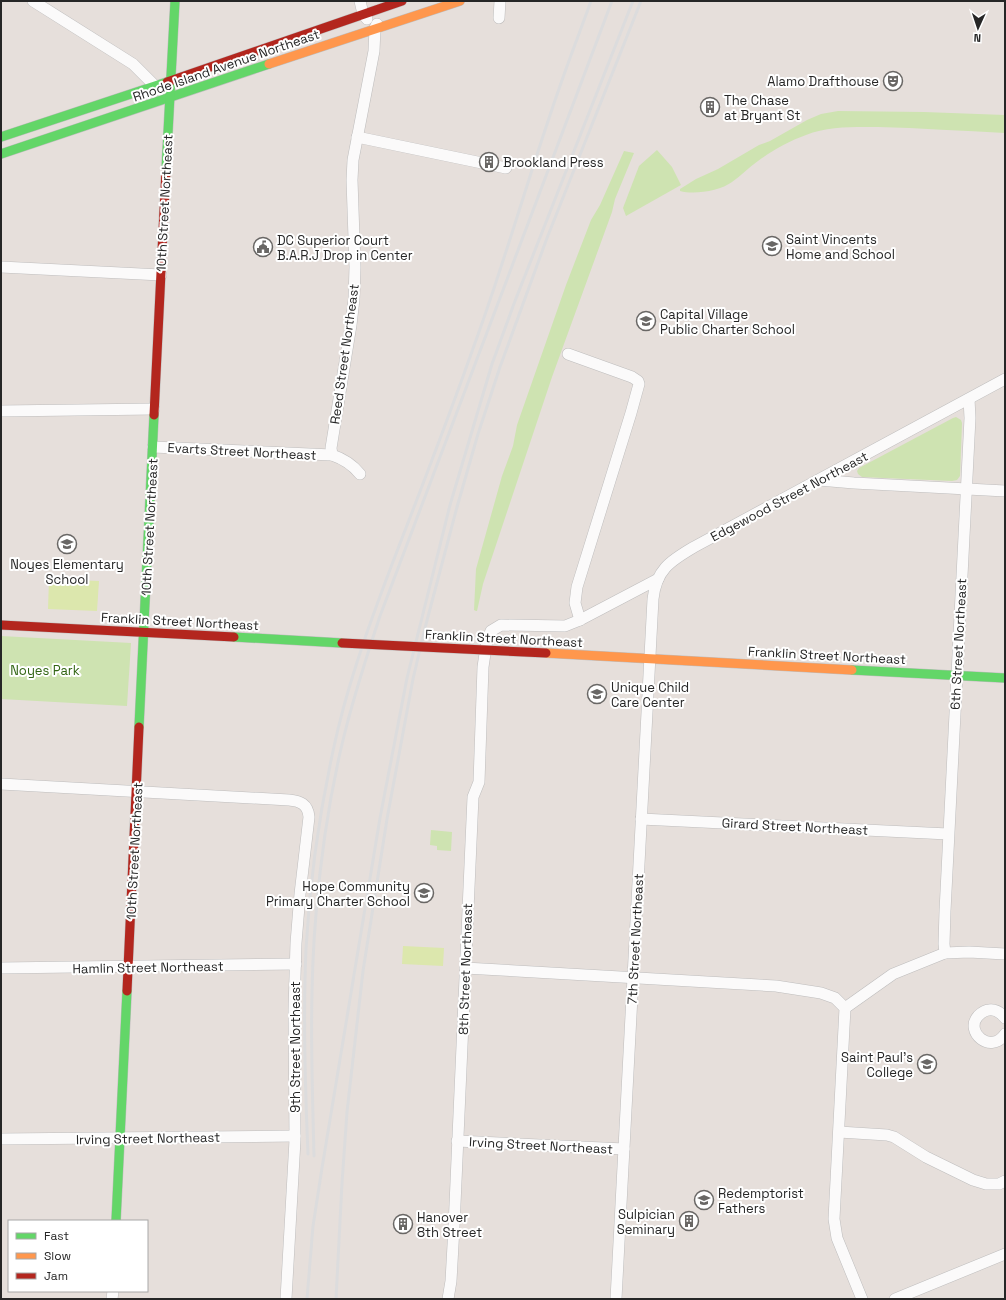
<svg xmlns="http://www.w3.org/2000/svg" width="1006" height="1300" viewBox="0 0 1006 1300" font-family="'Space Grotesk',sans-serif">
<style>
.green{fill:#cee3b1}
.pitch{fill:#dce7ad}
.lines{fill:none;stroke-linecap:round;stroke-linejoin:round}
.street-casing{stroke:#bebdbd;stroke-width:12}
.fast-casing{stroke:#bebdbd;stroke-width:10}
.slow-casing{stroke:#bebdbd;stroke-width:10}
.jam-casing{stroke:#bebdbd;stroke-width:10}
.street{stroke:#fbfafa;stroke-width:11}
.fast{stroke:#63d668;stroke-width:9}
.slow{stroke:#ff974d;stroke-width:9}
.jam{stroke:#b3261e;stroke-width:9}
.rail{stroke:#dcdcdd;stroke-width:3}
.jam-bridge-casing{stroke:#bebdbd;stroke-width:10;stroke-linecap:butt}
.jam-bridge{stroke:#b3261e;stroke-width:9}
.labels{text-anchor:middle;stroke-width:4;stroke-linejoin:round;paint-order:stroke}
.street-label{font-size:13px;fill:#262626;stroke:#fff}
.poi-label{font-size:13px;fill:#262626;stroke:#fff;text-anchor:start}
.park-label{font-size:13px;fill:#326514;stroke:#fff}
</style>
<rect width="100%" height="100%" fill="#e6dfdb"/>
<!-- green -->
<g class="green">
<path d="M838 111 924 112 1005 115V133C963 131 920 128 878 127 854 127 828 126 806 135 789 141 773 150 758 161 749 167 741 176 732 182 720 191 694 195 680 191V189L696 179 718 169 759 145 770 141 807 120 821 114Z"/>
<path d="M657 150 672 167 681 185 626 216 623 208 639 166Z"/>
<path d="M624 151 634 153 615 199 612 212 552 377 483 584 477 611H476L474 610 476 569 502 476 513 446 517 425 566 285 591 220 600 205Z"/>
<path d="M956 417 961 420 962 423 960 476 957 480 952 481 862 477 858 474 857 471 859 468 953 418Z"/>
<path d="M1 636 131 643 127 706 1 699Z"/>
<path d="M431 830 452 832 451 851 437 850V846L430 845Z"/>
</g>
<!-- pitch -->
<g class="pitch">
<path d="M49 579 99 581 97 611 48 609Z"/>
<path d="M403 946 444 948 443 966 402 964Z"/>
</g>
<g class="lines">
<!-- street casing -->
<g class="street-casing">
<g id="street">
<path d="M33 1 133 64 159 90"/>
<path d="M360 1 363 14 367 19"/>
<path d="M499 18 500 1"/>
<path d="M357 137 506 168"/>
<path d="M1 267 161 275"/>
<path d="M568 354 632 377 638 381 639 384 631 413 577 587 575 603 580 620"/>
<path d="M1 411 154 409"/>
<path d="M153 447 332 455C344 459 352 464 360 474"/>
<path d="M332 455 331 448 351 325 354 299 355 267 352 180 353 160 374 51 375 28 377 24"/>
<path d="M819 480 854 483 1005 491"/>
<path d="M1 784 289 800C300 801 308 804 309 817L300 894 296 943 294 1010 295 1140 286 1299"/>
<path d="M641 819 948 834"/>
<path d="M945 953 969 952 1005 954"/>
<path d="M1 968 296 964"/>
<path d="M465 968 776 986 821 993 835 998 845 1008 834 1219 837 1238 862 1299"/>
<path d="M845 1008 893 974 945 953 944 944 945 911 970 418 969 399"/>
<path d="M1005 1018C1001 1013 996 1009 989 1010 985 1010 981 1013 978 1016 964 1032 991 1055 1005 1034"/>
<path d="M839 1132 887 1135 894 1137 926 1157 973 1180 986 1184H999L1005 1181"/>
<path d="M1 1139 295 1136"/>
<path d="M457 1141 624 1149"/>
<path d="M112 1299 113 1291"/>
<path d="M448 1299 451 1281 454 1227 473 797 479 782 483 667 487 640 491 631 501 625 565 626 580 620 658 579"/>
<path d="M616 1299 653 599C656 570 670 561 694 547L1005 379"/>
<path d="M895 1299 1005 1254"/>
</g>
</g>
<!-- fast casing -->
<g class="fast-casing">
<g id="fast">
<path d="M1 137 167 82"/>
<path d="M1 154 269 64"/>
<path d="M166 170 175 1"/>
<path d="M234 637 342 643"/>
<path d="M852 670 1005 678"/>
<path d="M139 727 154 415"/>
<path d="M116 1221 127 991"/>
</g>
</g>
<!-- slow casing -->
<g class="slow-casing">
<g id="slow">
<path d="M269 64 460 1"/>
<path d="M546 653 852 670"/>
</g>
</g>
<!-- jam casing -->
<g class="jam-casing">
<g id="jam">
<path d="M167 82 402 1"/>
<path d="M154 415 166 170"/>
<path d="M1 625 234 637"/>
<path d="M127 991 139 727"/>
</g>
</g>
<!-- street -->
<use href="#street" class="street"/>
<!-- fast -->
<use href="#fast" class="fast"/>
<!-- slow -->
<use href="#slow" class="slow"/>
<!-- jam -->
<use href="#jam" class="jam"/>
<!-- rail -->
<g class="rail">
<path d="M308 1154C305 1086 303 1017 306 949 310 876 321 801 338 729 353 667 376 606 399 546 425 479 451 411 475 343 506 258 530 171 560 86 570 57 581 29 591 1"/>
<path d="M314 1156C312 1076 309 994 316 914 321 853 330 792 345 732 355 693 367 655 380 616L612 1"/>
<path d="M307 1299 313 1226 322 1168 380 818 407 678 450 505 492 364 515 301 633 1"/>
<path d="M336 1299 342 1183 347 1112 363 971 387 819 413 679 425 628 457 507 478 434 500 367 547 238 641 1"/>
</g>
<!-- jam-bridge casing -->
<g class="jam-bridge-casing">
<path id="jam-bridge" d="M342 643 546 653"/>
</g>
<!-- jam-bridge -->
<use href="#jam-bridge" class="jam-bridge"/>
</g>
<!-- icons -->
<defs>
<g id="theatre-ring" transform="scale(1)"><circle r="9.5" fill="#fff" stroke="#696765" stroke-width="1.5"/><path d="M-5-5.5Q0-4 5-5.5V0Q5 5 0 6Q-5 5-5 0ZM-3.3-2.5H-1v1.5H-3.3ZM1-2.5H3.3v1.5H1ZM-2.8 1Q0 5.5 2.8 1Z" fill="#696765"/></g>
<g id="building-ring" transform="scale(1)"><circle r="9.5" fill="#fff" stroke="#696765" stroke-width="1.5"/><path d="M-4-6H4V6H1V3H-1V6H-4ZM-2.5-4.3h1.7v1.8h-1.7ZM.8-4.3h1.7v1.8H.8ZM-2.5-1h1.7V.8h-1.7ZM.8-1h1.7V.8H.8Z" fill="#696765"/></g>
<g id="school-ring" transform="scale(1)"><circle r="9.5" fill="#fff" stroke="#696765" stroke-width="1.5"/><path d="M0-5L7-2L0 1L-7-2ZM-4 1L0 2.5L4 1V4Q0 6-4 4Z" fill="#696765"/></g>
<g id="civic-ring" transform="scale(1)"><circle r="9.5" fill="#fff" stroke="#696765" stroke-width="1.5"/><path d="M-.6-6.5H3V-4.5H.6V-3L4-1V1h2V6H-6V1h2V-1L-.6-3ZM-1.2 2.5V6h2.4V2.5Z" fill="#696765"/></g>
<g id="university-ring" transform="scale(1)"><circle r="9.5" fill="#fff" stroke="#696765" stroke-width="1.5"/><path d="M0-5L7-2L0 1L-7-2ZM-4 1L0 2.5L4 1V4Q0 6-4 4Z" fill="#696765"/></g>
</defs>
<g fill-rule="evenodd">
<use href="#theatre-ring" x="893" y="81"/>
<use href="#building-ring" x="710" y="107"/>
<use href="#building-ring" x="489" y="162"/>
<use href="#school-ring" x="772" y="246"/>
<use href="#civic-ring" x="263" y="247"/>
<use href="#school-ring" x="646" y="321"/>
<use href="#school-ring" x="67" y="544"/>
<use href="#school-ring" x="597" y="694"/>
<use href="#school-ring" x="424" y="893"/>
<use href="#university-ring" x="927" y="1064"/>
<use href="#university-ring" x="704" y="1200"/>
<use href="#building-ring" x="689" y="1221"/>
<use href="#building-ring" x="403" y="1224"/>
</g>
<g class="labels">
<!-- street labels -->
<g class="street-label">
<text transform="translate(226 65) rotate(-19)" y="5">Rhode Island Avenue Northeast</text>
<text transform="translate(164 203) rotate(-87)" y="5">10th Street Northeast</text>
<text transform="translate(344 354) rotate(-82)" y="5">Reed Street Northeast</text>
<text transform="translate(242 451) rotate(3)" y="5">Evarts Street Northeast</text>
<text transform="translate(789 496) rotate(-28)" y="5">Edgewood Street Northeast</text>
<text transform="translate(149 527) rotate(-87)" y="5">10th Street Northeast</text>
<text transform="translate(180 621) rotate(3)" y="5">Franklin Street Northeast</text>
<text transform="translate(504 638) rotate(3)" y="5">Franklin Street Northeast</text>
<text transform="translate(958 644) rotate(-87)" y="5">6th Street Northeast</text>
<text transform="translate(827 655) rotate(3)" y="5">Franklin Street Northeast</text>
<text transform="translate(795 826) rotate(3)" y="5">Girard Street Northeast</text>
<text transform="translate(134 851) rotate(-87)" y="5">10th Street Northeast</text>
<text transform="translate(635 939) rotate(-87)" y="5">7th Street Northeast</text>
<text transform="translate(148 967) rotate(-1)" y="5">Hamlin Street Northeast</text>
<text transform="translate(465 969) rotate(-88)" y="5">8th Street Northeast</text>
<text transform="translate(295 1047) rotate(-90)" y="5">9th Street Northeast</text>
<text transform="translate(148 1138) rotate(-1)" y="5">Irving Street Northeast</text>
<text transform="translate(541 1145) rotate(3)" y="5">Irving Street Northeast</text>
</g>
<!-- poi labels -->
<g class="poi-label">
<text x="879" y="86" text-anchor="end">Alamo Drafthouse</text>
<text x="724" y="105">The Chase<tspan x="724" dy="15">at Bryant St</tspan></text>
<text x="503" y="167">Brookland Press</text>
<text x="786" y="244">Saint Vincents<tspan x="786" dy="15">Home and School</tspan></text>
<text x="277" y="245">DC Superior Court<tspan x="277" dy="15">B.A.R.J Drop in Center</tspan></text>
<text x="660" y="319">Capital Village<tspan x="660" dy="15">Public Charter School</tspan></text>
<text x="67" y="569" text-anchor="middle">Noyes Elementary<tspan x="67" dy="15">School</tspan></text>
<text x="611" y="692">Unique Child<tspan x="611" dy="15">Care Center</tspan></text>
<text x="410" y="891" text-anchor="end">Hope Community<tspan x="410" dy="15">Primary Charter School</tspan></text>
<text x="913" y="1062" text-anchor="end">Saint Paul's<tspan x="913" dy="15">College</tspan></text>
<text x="718" y="1198">Redemptorist<tspan x="718" dy="15">Fathers</tspan></text>
<text x="675" y="1219" text-anchor="end">Sulpician<tspan x="675" dy="15">Seminary</tspan></text>
<text x="417" y="1222">Hanover<tspan x="417" dy="15">8th Street</tspan></text>
</g>
<!-- park labels -->
<g class="park-label">
<text x="45" y="675">Noyes Park</text>
</g>
</g>
<!-- border -->
<rect width="1006" height="1300" fill="none" stroke="#262626" stroke-width="4"/>
<!-- legend -->
<rect x="8" y="1220" width="140" height="72" fill="#ffffff" stroke="#a8a8a8"/>
<rect x="16" y="1233" width="20" height="6" fill="#63d668" stroke="#a8a8a8"/>
<text x="44" y="1240" font-size="12" fill="#262626">Fast</text>
<rect x="16" y="1253" width="20" height="6" fill="#ff974d" stroke="#a8a8a8"/>
<text x="44" y="1260" font-size="12" fill="#262626">Slow</text>
<rect x="16" y="1273" width="20" height="6" fill="#b3261e" stroke="#a8a8a8"/>
<text x="44" y="1280" font-size="12" fill="#262626">Jam</text>
<!-- north arrow -->
<g transform="translate(978 28) rotate(183)" stroke="#ffffff" stroke-width="3" paint-order="stroke">
<path d="M0-3L7 15L0 10L-7 15Z" fill="#262626"/>
<text y="-6" font-size="11" font-weight="bold" text-anchor="middle" fill="#262626">N</text>
</g>
</svg>
